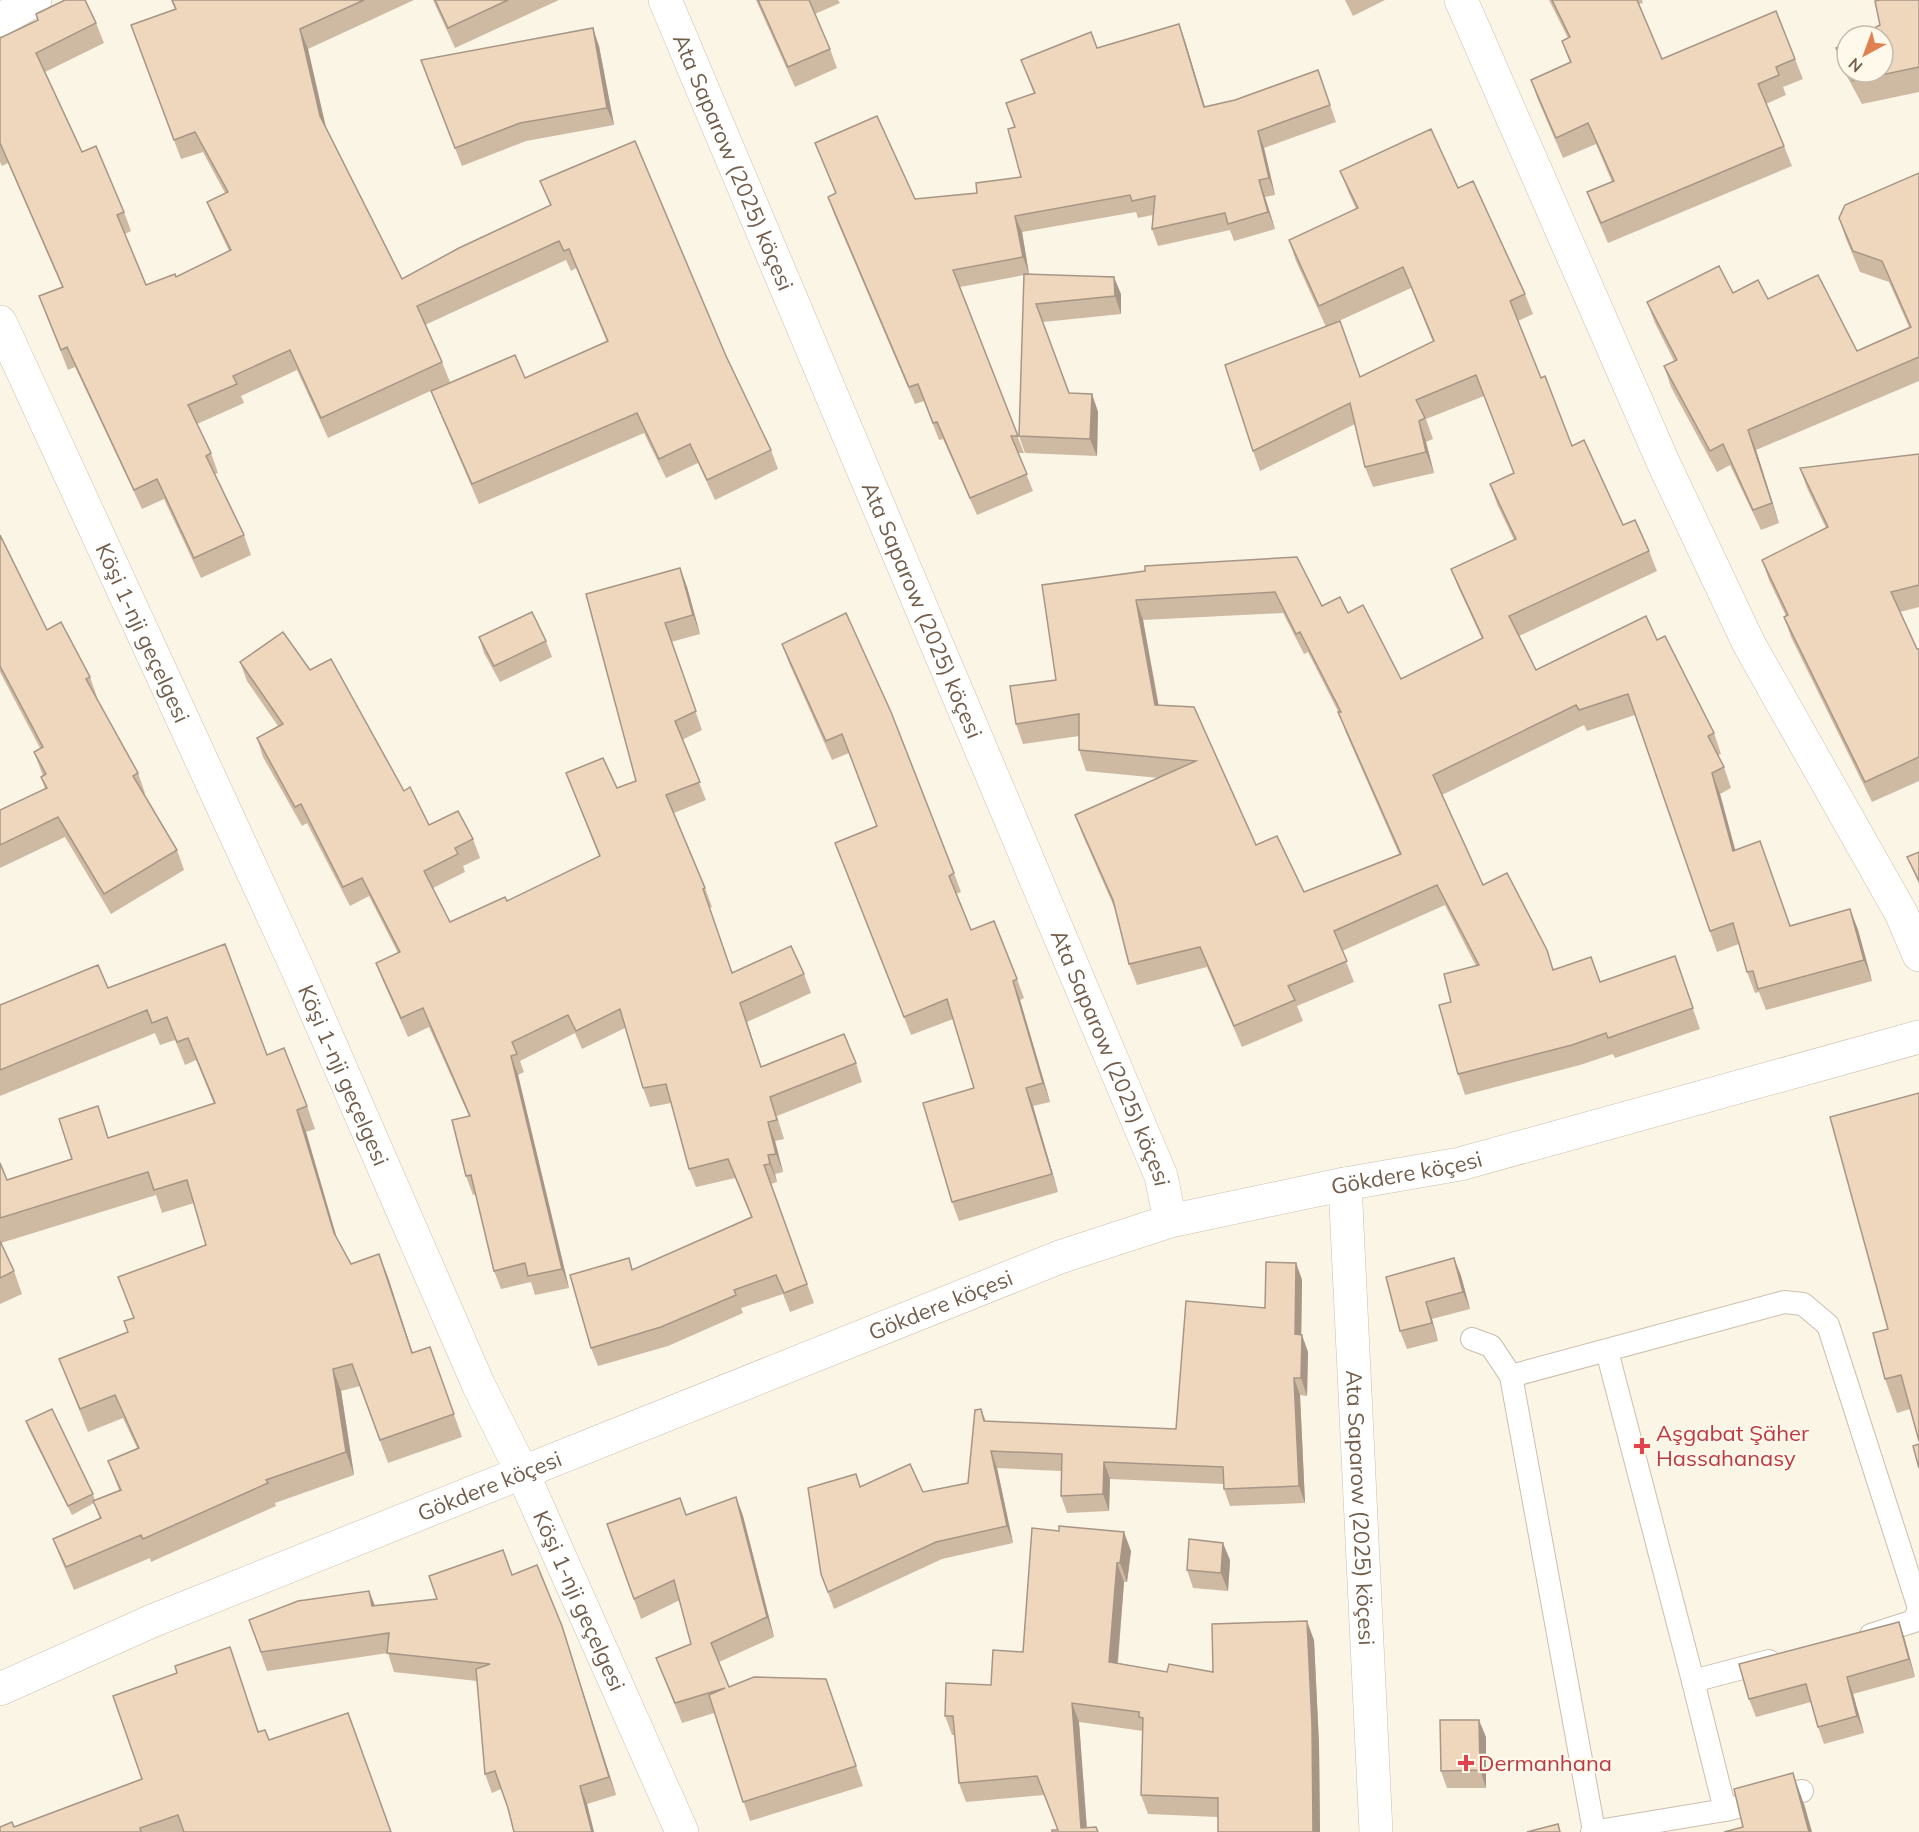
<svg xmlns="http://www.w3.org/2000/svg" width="1919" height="1832" viewBox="0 0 1919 1832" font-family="Mulish,sans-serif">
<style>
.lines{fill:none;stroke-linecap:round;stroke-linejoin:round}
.service-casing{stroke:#ccbeac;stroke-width:24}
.minor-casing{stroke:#ccbeac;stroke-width:34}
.tertiary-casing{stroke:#ccbeac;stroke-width:34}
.service{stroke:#fff;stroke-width:22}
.minor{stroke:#fff;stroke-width:33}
.tertiary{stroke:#fff;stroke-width:33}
.wall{fill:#ceb9a3;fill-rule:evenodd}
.shaded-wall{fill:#a79685}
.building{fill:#efd7be;stroke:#a79685;stroke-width:1.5;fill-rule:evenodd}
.health-dot{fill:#e0444e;stroke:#fef9eb;stroke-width:2}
.labels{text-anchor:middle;stroke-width:4.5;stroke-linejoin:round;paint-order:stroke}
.street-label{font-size:22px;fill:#735e4c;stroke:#fef9eb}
.health-label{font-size:22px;fill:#be3a42;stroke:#fef9eb;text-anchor:start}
</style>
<rect width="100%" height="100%" fill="#fbf5e5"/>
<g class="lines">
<!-- service casing -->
<g class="service-casing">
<g id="service">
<path d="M1472 1339 1491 1346 1511 1376 1594 1831"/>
<path d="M1607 1351 1693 1681"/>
<path d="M1511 1376 1784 1302 1803 1304 1828 1325 1919 1608"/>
<path d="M1871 1635 1914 1621 1919 1609"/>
<path d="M1725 1810 1693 1681 1769 1661"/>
<path d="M1592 1832 1725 1810 1802 1791"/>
</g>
</g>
<!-- minor casing -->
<g class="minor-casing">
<g id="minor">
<path id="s1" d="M665 0 1161 1176 1170 1221"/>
<path d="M1461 0 1663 462 1749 644 1901 913 1919 955"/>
<path d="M0 20 35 0"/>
<path id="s2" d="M0 322 297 968 479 1386 523 1474 682 1832"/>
<path id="s3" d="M1345 1184 1376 1832"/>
</g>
</g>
<!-- tertiary casing -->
<g class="tertiary-casing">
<g id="tertiary">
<path id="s4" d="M0 1689 152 1621 1060 1257 1170 1221 1345 1184 1460 1164 1919 1037"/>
</g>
</g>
<!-- service -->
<use href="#service" class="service"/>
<!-- minor -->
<use href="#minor" class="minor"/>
<!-- tertiary -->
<use href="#tertiary" class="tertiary"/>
</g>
<!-- wall -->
<g class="wall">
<path d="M171 0H414L308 49 325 126 402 279 550 205 540 181 726 356 771 450 778 469 715 500 698 463 666 478 644 433 479 504 439 411 431 391 525 378 607 342 576 268 571 271 566 260 425 325 442 362 450 382 328 438 297 370 241 396 244 403 197 424 211 453 218 473 215 474 244 535 251 555 201 578 164 499 142 509 75 367 68 370 39 296 62 287 8 163 2 166 0 162V38L38 20 36 14 96 23 104 43 45 72 82 152 124 212 131 231 125 234 146 285 176 277 229 251 215 221 207 202 225 193 203 152 181 159 131 25 175 9Z"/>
<path d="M433 0H559L455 48Z"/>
<path d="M756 0H838L840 3 815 14 830 49 837 68 795 87Z"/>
<path d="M1345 0H1385L1353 16Z"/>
<path d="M1549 0H1642L1643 3 1639 4 1662 59H1795L1803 79 1783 87 1786 95 1766 104 1784 146 1792 166 1608 243 1595 213 1587 192 1612 182 1596 144 1563 158 1538 100 1531 80 1570 63 1562 41 1568 38Z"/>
<path d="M1919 0V92L1862 104 1844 71 1836 48 1847 42V72H1883L1880 25Z"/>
<path d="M1179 24 1185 41 1205 107 1235 100 1318 70 1336 122 1264 148 1275 195 1265 197 1275 229 1234 241 1230 230 1158 246 1152 229 1153 215 1138 218 1136 212 1022 232 1029 274 1121 294V314L1043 322 1069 393 1092 394 1098 412 1097 456 1025 453 1019 436 1024 275 960 287 1024 453H1018L1033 491 977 515 943 439 939 440 924 401 915 404 834 214 828 197 836 193 815 143 915 199 977 193 1021 177 1015 127 1034 94 1021 60 1097 48Z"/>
<path d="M599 46 614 125 526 141 462 166 427 77Z"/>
<path d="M1340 171 1458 188 1525 294 1533 314 1518 321 1541 378 1572 446 1623 525 1649 551 1657 571 1519 636 1536 670 1657 640 1714 733 1721 754 1718 755 1724 767 1731 788 1720 794 1735 850 1790 926 1850 909 1858 930 1872 981 1766 1010 1759 992 1755 993 1747 972 1739 944 1717 952 1635 715 1587 731 1584 725 1442 795 1483 885 1554 969 1600 982 1675 956 1700 1029 1615 1058 1613 1054 1580 1065 1465 1095 1458 1074 1451 1002 1476 966 1445 905 1342 951 1354 982 1297 1006 1303 1021 1242 1047 1207 967 1137 985 1129 964 1115 909 1083 836 1075 815 1159 778 1086 771 1079 750V736L1023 744 1016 724 1056 680 1042 585 1297 557 1322 606 1348 613 1401 679 1482 639 1459 589 1451 569 1514 540 1497 504 1490 484 1514 473 1484 396 1426 419 1433 439 1426 442 1434 473 1373 487 1365 467 1355 424 1260 471 1253 451 1326 327 1296 261 1289 240 1356 209 1348 191ZM1411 288 1433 342 1360 377 1330 325ZM1283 613 1304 654 1308 652 1340 715 1346 733 1399 854 1304 892 1256 845 1159 706 1143 620Z"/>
<path d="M1919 173V381L1756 450 1779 523 1761 530 1730 465 1717 472 1671 387 1664 366 1674 361 1655 323 1647 302 1733 293 1857 351 1909 327 1889 282 1860 272 1846 239 1839 218Z"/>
<path d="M1919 454V607L1900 612 1917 649H1919V781L1872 802 1791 637 1784 617 1786 616 1769 580 1762 560 1826 528 1807 488 1800 468Z"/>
<path d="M0 535 47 630 90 677 97 697 96 698 138 773 145 793 144 794 177 850 184 870 111 914 65 837 0 868V810L45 789 41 777 43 776 34 752 40 748 0 672Z"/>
<path d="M680 568 687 587 700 634 671 642 702 730 682 740 706 800 674 813 705 888 712 907 709 908 732 973 804 974 811 993 747 1022 761 1067 856 1063 862 1082 777 1116 784 1139 775 1141 783 1172 775 1174 777 1182 771 1184 814 1303 790 1312 783 1294 741 1308 743 1313 668 1346 598 1366 591 1348 629 1258 633 1270 751 1217 735 1178 696 1187 689 1169 671 1103 650 1107 643 1088 625 1028 582 1049 575 1033 520 1061 524 1072 518 1075 569 1288 535 1295 531 1282 501 1289 494 1271 476 1194 473 1195 466 1176 469 1116 429 1027 408 1037 383 981 376 963 398 953 369 896 350 906 307 823 302 826 263 757 257 738 278 726 247 681 240 662 310 670 404 791 429 825 473 839 480 858 463 866 465 872 433 888 450 922 507 901 599 856 566 773 617 788 636 781 586 594Z"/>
<path d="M479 637 546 641 552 657 500 682 484 653Z"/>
<path d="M782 644 954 873 961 892 956 894 971 930 1017 979 1024 998 1020 1000 1050 1102 1033 1106 1058 1192 959 1221 952 1202 974 1088 953 1019 911 1035 835 843 877 827 849 753 832 760 789 663Z"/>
<path d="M1919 852V884L1907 857Z"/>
<path d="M108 988 267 1055 307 1106 315 1129 306 1132 337 1239 351 1264 379 1254 413 1353 430 1347 462 1437 388 1463 360 1386 341 1391 354 1475 275 1503 276 1506 151 1562 150 1558 74 1590 62 1562 53 1539 100 1519 94 1503 72 1515 29 1430 26 1421 93 1494 95 1500 119 1490 108 1461 137 1448 123 1418 88 1432 59 1359 128 1332 134 1318 206 1245 194 1203 162 1213 156 1195 1 1243 14 1271 22 1294 0 1304V1163L7 1180 72 1159 109 1138 214 1104 196 1060 185 1065 175 1040 160 1045 155 1033 0 1096V1005Z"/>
<path d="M1454 1258 1461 1276 1470 1309 1432 1319 1438 1341 1407 1349 1400 1331Z"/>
<path d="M1296 1263 1302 1280 1301 1335 1308 1352 1307 1396 1300 1395 1305 1503 1230 1506 1224 1489V1484L1110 1479 1109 1511 1067 1513 1061 1496 1062 1471 997 1468 1013 1543 942 1559 834 1609 821 1574 860 1487 923 1492 968 1483 981 1409 986 1421 1176 1429 1265 1308Z"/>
<path d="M1888 1329 1910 1409 1897 1413 1885 1379Z"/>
<path d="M736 1497 743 1516 774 1637 719 1662 729 1687 826 1679 863 1786 750 1821 714 1713 682 1723 656 1658 691 1644 680 1600 641 1619 607 1524 686 1515Z"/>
<path d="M1032 1528 1131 1551 1127 1582H1124L1118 1663 1167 1672H1213L1314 1640 1319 1744 1320 1832H1218V1817L1148 1814 1141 1795 1143 1731 1079 1722 1087 1828 1058 1830 1044 1795 966 1802 959 1783 955 1735H952L945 1716 991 1685 1023 1652Z"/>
<path d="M1230 1560 1228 1591 1193 1588 1187 1570Z"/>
<path d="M512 1575 562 1626 568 1645 616 1795 587 1804 594 1832H514L508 1808 501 1789 492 1793 485 1774 477 1681 394 1672 388 1653 267 1671 249 1620 369 1591 375 1605 437 1599Z"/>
<path d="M1899 1622 1905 1640 1915 1677 1853 1694 1864 1733 1824 1744 1818 1727 1811 1702 1756 1717 1749 1699Z"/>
<path d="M236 1666 259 1732 391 1832H0L142 1779Z"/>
<path d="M1486 1737V1788H1447L1441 1771Z"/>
</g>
<!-- shaded-wall -->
<g class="shaded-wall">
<path d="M1179 24 1185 41 1210 124 1204 107Z"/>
<path d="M593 28 599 46 614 125 607 108Z"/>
<path d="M300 29 308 49 328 136 320 116Z"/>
<path d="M1258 131 1264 148 1275 195 1269 178Z"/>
<path d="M1259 180 1265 197 1275 229 1268 212Z"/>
<path d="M1015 216 1022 232 1029 274 1023 257Z"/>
<path d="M1114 277 1121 294V314L1115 296Z"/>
<path d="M1092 394 1098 412 1097 456 1090 439Z"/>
<path d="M1419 421 1426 442 1434 473 1426 452Z"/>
<path d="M1748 430 1756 450 1779 523 1772 503Z"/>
<path d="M680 568 687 587 700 634 693 615Z"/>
<path d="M1136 600 1143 620 1162 726 1155 705Z"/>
<path d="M1712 773 1720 794 1741 871 1733 851Z"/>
<path d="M1850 909 1858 930 1872 981 1864 960Z"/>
<path d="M1013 981 1020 1000 1050 1102 1043 1083Z"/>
<path d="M740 1003 747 1022 767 1086 761 1067Z"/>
<path d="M511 1056 518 1075 569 1288 562 1269Z"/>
<path d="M1026 1088 1033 1106 1058 1192 1052 1174Z"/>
<path d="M297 1110 306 1132 342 1256 334 1233Z"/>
<path d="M768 1122 775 1141 783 1172 776 1154Z"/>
<path d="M768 1155 775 1174 777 1182 770 1164Z"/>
<path d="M379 1254 388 1277 420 1376 412 1353Z"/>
<path d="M1454 1258 1461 1276 1470 1309 1463 1292Z"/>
<path d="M1296 1263 1302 1280 1301 1352 1295 1334Z"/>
<path d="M1426 1302 1432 1319 1438 1341 1432 1323Z"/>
<path d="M1302 1335 1308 1352 1307 1396 1301 1378Z"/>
<path d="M333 1369 341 1391 354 1475 346 1452Z"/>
<path d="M1294 1378 1300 1395 1305 1503 1299 1486Z"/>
<path d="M991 1451 997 1468 1013 1543 1007 1526Z"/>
<path d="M1104 1462 1110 1479 1109 1511 1103 1494Z"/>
<path d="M736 1497 743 1516 774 1637 767 1617Z"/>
<path d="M1124 1532 1131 1551 1127 1582 1120 1563Z"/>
<path d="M1223 1543 1230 1560 1228 1591 1221 1573Z"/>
<path d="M1117 1563 1124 1582 1116 1681 1109 1662Z"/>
<path d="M369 1591 376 1609 372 1606Z"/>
<path d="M1307 1621 1314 1640 1319 1744 1320 1832H1313Z"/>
<path d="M1899 1622 1905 1640 1915 1677 1909 1659Z"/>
<path d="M562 1626 568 1645 616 1795 609 1777Z"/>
<path d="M1847 1677 1853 1694 1864 1733 1857 1716Z"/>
<path d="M1072 1703 1079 1722 1087 1832 1081 1828Z"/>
<path d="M1479 1720 1486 1737V1788L1480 1770Z"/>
<path d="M1793 1773 1805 1807 1812 1832H1809Z"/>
<path d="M580 1786 587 1804 594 1832H592Z"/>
</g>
<!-- building -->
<g class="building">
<path d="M65 0H85L96 23 36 53 82 152 96 146 124 212 117 215 146 285 175 274 176 277 231 250 207 202 228 192 195 132 174 140 131 25 176 9 172 0H364L300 29 320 116 402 279 459 248 551 205 540 181 635 141 726 356 771 450 707 480 690 444 659 459 637 413 472 484 431 391 515 355 525 378 608 341 569 249 564 251 559 241 417 306 442 362 321 418 290 350 233 376 237 384 188 405 211 453 206 456 244 535 194 558 157 479 134 490 67 347 61 350 39 296 63 287 0 143V38L38 20 36 14Z"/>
<path d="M435 0H508L448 28Z"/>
<path d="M758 0H809L830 49 788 67Z"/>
<path d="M1552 0H1637L1662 59 1776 11 1795 59 1776 67 1779 75 1758 84 1784 146 1601 223 1587 192 1614 181 1588 123 1556 138 1531 80 1571 62 1562 41 1570 37Z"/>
<path d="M1880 0H1919V67L1853 81 1848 72H1883V36H1859L1880 25 1875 1Z"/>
<path d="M1179 24 1204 107 1235 100 1318 70 1330 105 1258 131 1269 178 1259 180 1268 212 1228 224 1225 213 1152 229 1155 196 1132 201 1130 195 1015 216 1023 257 953 270 1018 436H1011L1027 474 970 498 937 422 933 423 918 384 909 387 828 197 836 193 815 143 877 116 915 199 977 193 976 183 1021 177 1008 129 1015 127 1006 103 1035 93 1021 60 1091 32 1097 48Z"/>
<path d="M593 28 607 108 520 123 455 148 421 60Z"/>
<path d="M1847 42V69L1836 48Z"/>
<path d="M1431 129 1458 188 1473 181 1525 294 1510 301 1541 378 1545 376 1572 446 1584 440 1623 525 1635 520 1649 551 1509 616 1536 670 1646 616 1657 640 1665 636 1714 733 1708 736 1724 767 1712 773 1733 851 1760 841 1790 926 1850 909 1864 960 1758 989 1753 971 1747 972 1733 923 1710 931 1628 694 1579 710 1576 705 1433 775 1483 885 1507 873 1547 950 1553 970 1591 957 1600 982 1675 956 1693 1008 1608 1038 1606 1033 1572 1045 1458 1074 1439 1005 1451 1002 1444 974 1479 965 1437 885 1334 931 1347 961 1288 986 1295 1000 1234 1026 1200 947 1129 964 1113 900 1075 815 1196 761 1079 750V714L1016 724 1010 686 1056 680 1042 585 1145 571V566L1297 557 1322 606 1340 597 1348 613 1363 605 1401 679 1483 638 1451 569 1516 539 1490 484 1514 473 1476 375 1416 400 1425 418 1419 421 1426 452 1365 467 1350 403 1253 451 1225 365 1340 321 1360 377 1434 341 1403 267 1319 306 1289 240 1358 208 1340 171ZM1275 592 1296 634 1300 632 1341 712H1338L1401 854 1304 892 1277 836 1256 845 1194 707 1155 705 1136 600Z"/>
<path d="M1919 173V357L1748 430 1772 503 1753 510 1723 444 1710 451 1664 366 1677 360 1647 302 1719 266 1733 293 1758 280 1768 299 1818 275 1857 351 1911 327 1882 261 1853 251 1839 218 1845 205Z"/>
<path d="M1024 274 1114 277 1115 296 1036 304 1069 393 1092 394 1090 439 1019 436Z"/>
<path d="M1919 454V585L1891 592 1917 649H1919V757L1865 782 1784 617 1788 615 1762 560 1828 527 1800 468Z"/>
<path d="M0 535 47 630 61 622 90 677 86 679 138 773 133 776 177 850 104 894 58 817 0 845V810L47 788 41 777 46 774 34 752 43 747 0 666Z"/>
<path d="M680 568 693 615 665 623 696 711 675 721 700 782 666 795 705 888 703 889 732 973 791 946 804 974 740 1003 761 1067 844 1034 856 1063 770 1097 777 1120 768 1122 776 1154 768 1155 770 1164 764 1165 807 1284 784 1293 776 1275 734 1290 736 1295 661 1327 591 1348 570 1275 629 1258 632 1270 752 1217 728 1159 689 1169 666 1084 643 1088 620 1009 576 1031 568 1015 512 1042 517 1054 511 1056 562 1269 528 1276 525 1263 494 1271 471 1175 466 1176 452 1120 470 1116 423 1008 401 1018 376 963 400 952 362 878 343 887 301 804 295 807 257 738 283 724 240 662 283 632 310 670 331 659 404 791 410 787 429 825 458 811 473 839 455 848 458 854 424 871 450 922 505 897 507 901 600 856 566 773 603 758 617 788 636 781 586 594Z"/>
<path d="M532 612 546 641 494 666 479 637Z"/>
<path d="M846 613 891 712 954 873 949 876 971 930 994 921 1017 979 1013 981 1043 1083 1026 1088 1052 1174 952 1202 923 1103 974 1088 947 999 904 1017 835 843 877 826 842 734 826 741 782 644Z"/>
<path d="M1919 852V881L1907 857Z"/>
<path d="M225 944 267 1055 284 1048 307 1106 297 1110 334 1233 351 1264 379 1254 412 1353 430 1347 454 1414 380 1440 352 1364 333 1369 346 1452 266 1480 268 1483 143 1539 141 1535 66 1567 53 1539 101 1518 93 1501 121 1490 108 1461 139 1448 115 1395 80 1409 59 1359 128 1332 124 1321 134 1318 118 1277 206 1245 187 1180 154 1190 148 1172 0 1218V1163L7 1180 72 1159 59 1119 98 1106 108 1138 215 1103 188 1038 177 1042 167 1017 152 1023 147 1010 0 1070V1005L98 965 108 988Z"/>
<path d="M1919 1093V1441L1901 1375 1885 1379 1873 1333 1888 1329 1830 1117Z"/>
<path d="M0 1241 14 1271 0 1278Z"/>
<path d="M1454 1258 1463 1292 1426 1302 1432 1323 1400 1331 1386 1277Z"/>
<path d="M1266 1262 1296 1263 1295 1334 1302 1335 1301 1378H1294L1299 1486 1224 1489 1223 1467 1104 1462 1103 1494 1061 1496 1062 1454 991 1451 1007 1526 936 1542 828 1592 821 1574 808 1488 856 1474 860 1487 910 1464 923 1492 968 1483 975 1410 981 1409 984 1421 1176 1429 1186 1301 1265 1308Z"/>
<path d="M52 1409 93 1494 68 1506 26 1421Z"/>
<path d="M1919 1444V1468L1913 1446Z"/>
<path d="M736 1497 767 1617 711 1643 729 1687 754 1677 826 1679 856 1766 743 1802 709 1695 725 1688 675 1703 656 1658 691 1644 674 1580 634 1599 607 1524 680 1498 686 1515Z"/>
<path d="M1059 1526 1124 1532 1120 1563H1117L1109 1662 1167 1672 1169 1664 1213 1672 1212 1624 1307 1621 1312 1725 1313 1832H1218V1798L1141 1795 1143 1718 1139 1717V1712L1072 1703 1081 1828 1096 1827 1098 1832H1052V1830H1058L1037 1776 959 1783 953 1716H945L946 1683 991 1685 993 1650 1023 1652 1032 1528 1059 1531Z"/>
<path d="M1189 1539 1223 1543 1221 1573 1187 1570Z"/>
<path d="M503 1550 512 1575 537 1565 562 1626 609 1777 580 1786 592 1832H514L508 1808 495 1771 485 1774 476 1669 490 1664 387 1653 389 1633 261 1652 249 1620 298 1601 369 1591 372 1606 437 1599 429 1576Z"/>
<path d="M1899 1622 1909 1659 1847 1677 1857 1716 1818 1727 1806 1684 1749 1699 1739 1664Z"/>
<path d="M230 1647 258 1732 265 1730 269 1740 348 1713 391 1832H184L178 1815 140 1828 141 1832H0V1827L12 1822 14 1827 142 1779 113 1696 177 1673 175 1666Z"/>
<path d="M1440 1720H1479L1480 1770 1441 1771Z"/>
<path d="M1793 1773 1809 1832H1724L1743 1827 1734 1789Z"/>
<path d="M1558 1824 1560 1832H1527Z"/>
</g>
<!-- markers -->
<g class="health-dot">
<path d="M1639 1437h6v6h6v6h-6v6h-6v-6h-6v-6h6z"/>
<path d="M1463 1754h6v6h6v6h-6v6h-6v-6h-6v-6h6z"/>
</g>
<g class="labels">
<!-- street labels -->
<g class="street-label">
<text dy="8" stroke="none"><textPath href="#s1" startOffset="176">Ata Saparow (2025) köçesi</textPath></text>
<text dy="8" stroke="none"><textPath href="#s1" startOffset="662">Ata Saparow (2025) köçesi</textPath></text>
<text dy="8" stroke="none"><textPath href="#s2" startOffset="342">Köşi 1-nji geçelgesi</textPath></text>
<text dy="8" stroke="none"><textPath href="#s1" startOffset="1148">Ata Saparow (2025) köçesi</textPath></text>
<text dy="8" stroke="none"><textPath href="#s2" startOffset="828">Köşi 1-nji geçelgesi</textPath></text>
<text dy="8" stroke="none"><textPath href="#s4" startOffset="1502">Gökdere köçesi</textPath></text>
<text dy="8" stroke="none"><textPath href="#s4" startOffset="1016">Gökdere köçesi</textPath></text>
<text dy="8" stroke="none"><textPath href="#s4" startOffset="530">Gökdere köçesi</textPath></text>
<text dy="8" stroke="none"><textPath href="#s3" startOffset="324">Ata Saparow (2025) köçesi</textPath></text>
<text dy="8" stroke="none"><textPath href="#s2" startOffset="1404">Köşi 1-nji geçelgesi</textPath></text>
</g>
<!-- health labels -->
<g class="health-label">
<text x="1656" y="1441">Aşgabat Şäher<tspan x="1656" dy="25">Hassahanasy</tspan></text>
<text x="1478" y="1771">Dermanhana</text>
</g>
</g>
<!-- north arrow -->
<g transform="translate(1865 54) rotate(221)"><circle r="28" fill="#fef9eb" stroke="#c6bbab" stroke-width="1.5"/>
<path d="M0-4.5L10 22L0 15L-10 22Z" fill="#df8151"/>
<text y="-9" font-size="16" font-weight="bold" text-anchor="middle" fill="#735e4c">N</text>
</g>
</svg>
